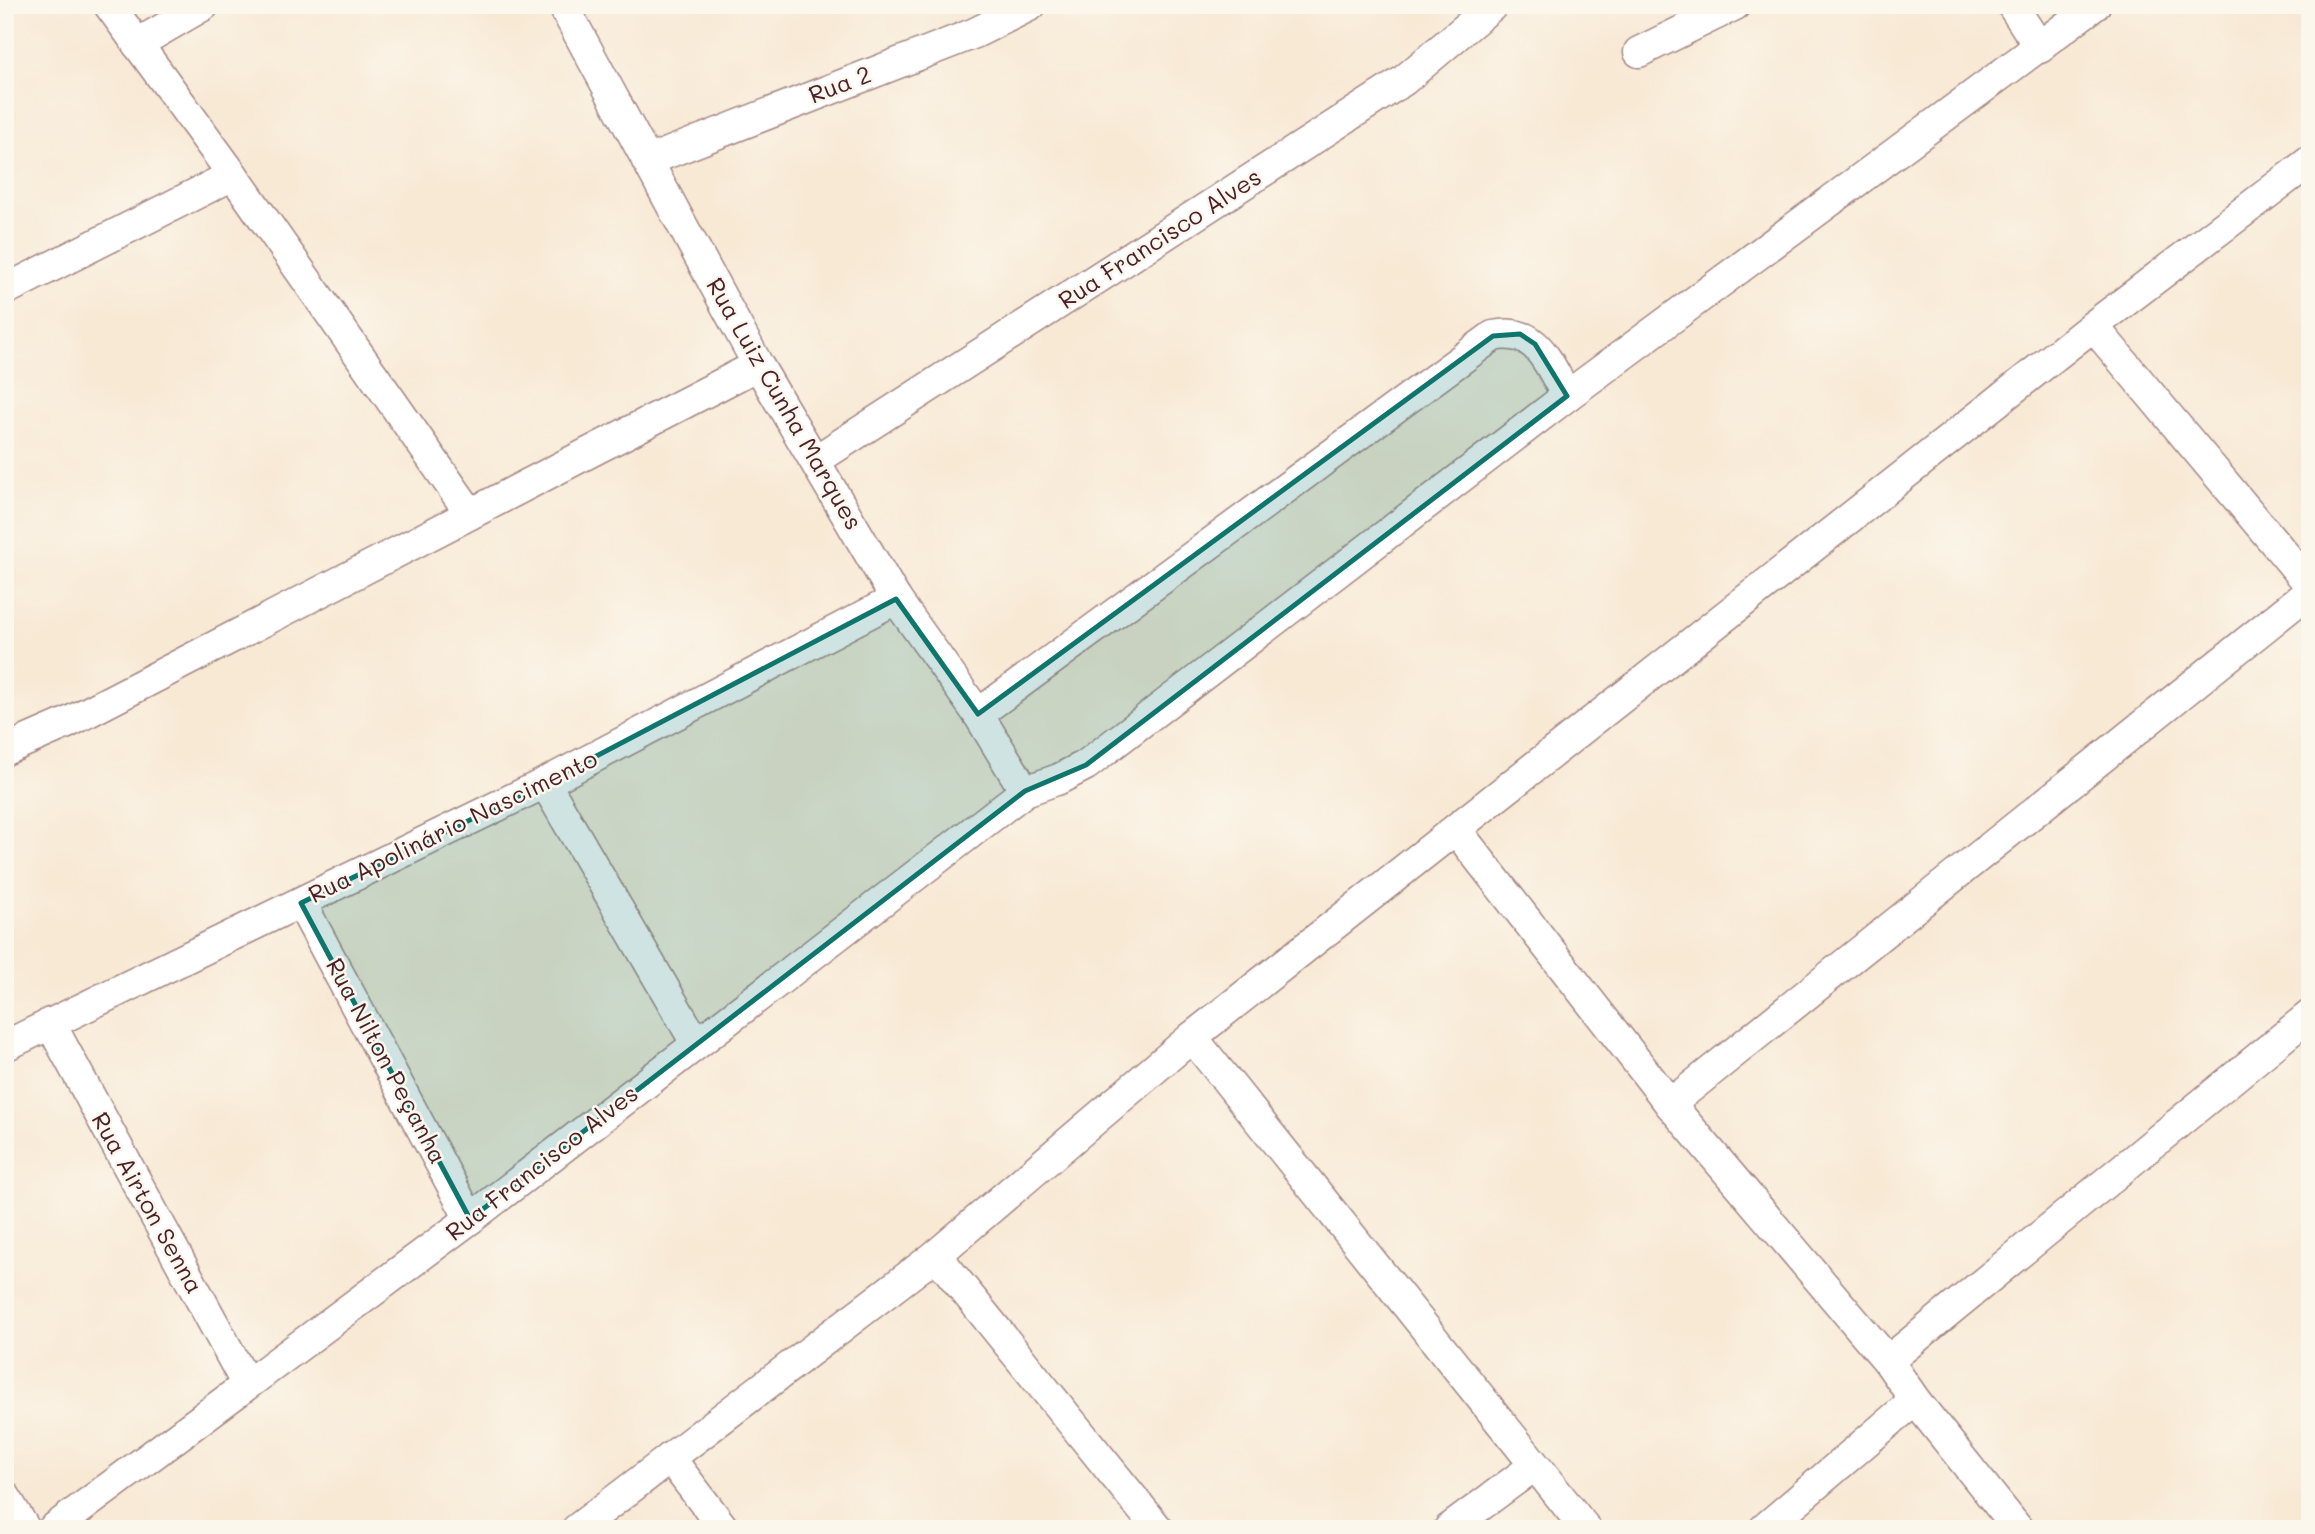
<svg xmlns="http://www.w3.org/2000/svg" width="2315" height="1534" viewBox="0 0 2315 1534" font-family="Mali,sans-serif">
<style>
.lines{fill:none;stroke-linecap:round;stroke-linejoin:round}
.minor-casing{stroke:#a18480;stroke-width:33}
.minor{stroke:#fff;stroke-width:30}
.marked{fill:#0f766e;fill-opacity:0.2;stroke:#0f766e;stroke-width:5;stroke-linejoin:round}
.labels{text-anchor:middle;stroke-width:5;stroke-linejoin:round;paint-order:stroke}
.street-label{font-size:24px;fill:#4a1f2b;stroke:#fbf7ec}
</style>
<rect width="100%" height="100%" fill="#fbf7ec"/>
<filter id="ink" filterUnits="userSpaceOnUse"><feTurbulence type="fractalNoise" baseFrequency=".0143" numOctaves="2"/><feDisplacementMap in="SourceGraphic" scale="14" xChannelSelector="R" yChannelSelector="G"/><feConvolveMatrix kernelMatrix="1 2 1 2 8 2 1 2 1" color-interpolation-filters="sRGB"/></filter>
<filter id="wash" filterUnits="userSpaceOnUse"><feTurbulence type="fractalNoise" baseFrequency=".00686" numOctaves="4" result="noise"/><feDisplacementMap in="SourceGraphic" scale="28" xChannelSelector="R" yChannelSelector="G"/><feGaussianBlur stdDeviation="1.57" result="paint"/><feColorMatrix in="noise" values="0 0 0 0 0 0 0 0 0 0 0 0 0 0 0 0 0 1.4 0 .05"/><feComposite in="paint" operator="in"/></filter>
<g filter="url(#wash)">
<rect width="100%" height="100%" fill="#f8e9d5"/>
</g>
<g filter="url(#ink)">
<g class="lines">
<!-- minor casing -->
<g class="minor-casing">
<g id="minor">
<path d="M109 5 233 175 470 513"/>
<path d="M563 5 758 365 896 599 978 714 1025 791"/>
<path d="M2012 5 2040 48"/>
<path d="M137 44 204 5"/>
<path d="M1639 52 1735 5"/>
<path d="M647 161 975 33 1031 5"/>
<path d="M5 290 233 175"/>
<path d="M2093 326 2310 585"/>
<path d="M816 460 1403 81 1493 5"/>
<path d="M978 714 1493 336C1538 326 1548 364 1567 396"/>
<path d="M5 750 67 723 758 365"/>
<path d="M545 783 696 1043"/>
<path d="M1457 831 1670 1104 1888 1361 1915 1400 2018 1529"/>
<path d="M301 903 470 1219"/>
<path d="M50 1023 246 1383"/>
<path d="M1192 1037 1586 1529"/>
<path d="M5 1046 545 783 896 599"/>
<path d="M1670 1104 2310 591"/>
<path d="M936 1255 1158 1529"/>
<path d="M1888 1361 2310 1015"/>
<path d="M670 1458 724 1529"/>
<path d="M5 1496 25 1529"/>
<path d="M53 1529 470 1219 1025 791 1059 779 1086 765 1567 396 2095 5"/>
<path d="M577 1529 936 1255 1192 1037 2093 326 2310 161"/>
<path d="M1449 1529 1534 1466"/>
<path d="M1764 1529 1915 1400"/>
</g>
</g>
<!-- minor -->
<use href="#minor" class="minor"/>
</g>
</g>
<!-- marked area -->
<path class="marked" d="M1520 334 1535 344 1567 396 1086 765 1025 791 470 1219 301 903 545 783 896 599 978 714 1493 336Z"/>
<g class="labels">
<!-- street labels -->
<g class="street-label">
<text transform="translate(840 85) rotate(-21)" y="8">Rua 2</text>
<text transform="translate(1160 239) rotate(-33)" y="8">Rua Francisco Alves</text>
<text transform="translate(784 404) rotate(60)" y="8">Rua Luiz Cunha Marques</text>
<text transform="translate(453 827) rotate(-26)" y="8">Rua Apolinário Nascimento</text>
<text transform="translate(386 1061) rotate(62)" y="8">Rua Nilton Peçanha</text>
<text transform="translate(542 1163) rotate(-38)" y="8">Rua Francisco Alves</text>
<text transform="translate(147 1203) rotate(61)" y="8">Rua Airton Senna</text>
</g>
</g>
<!-- margin -->
<rect width="2315" height="1534" fill="none" stroke="#fbf7ec" stroke-width="28"/>
</svg>
